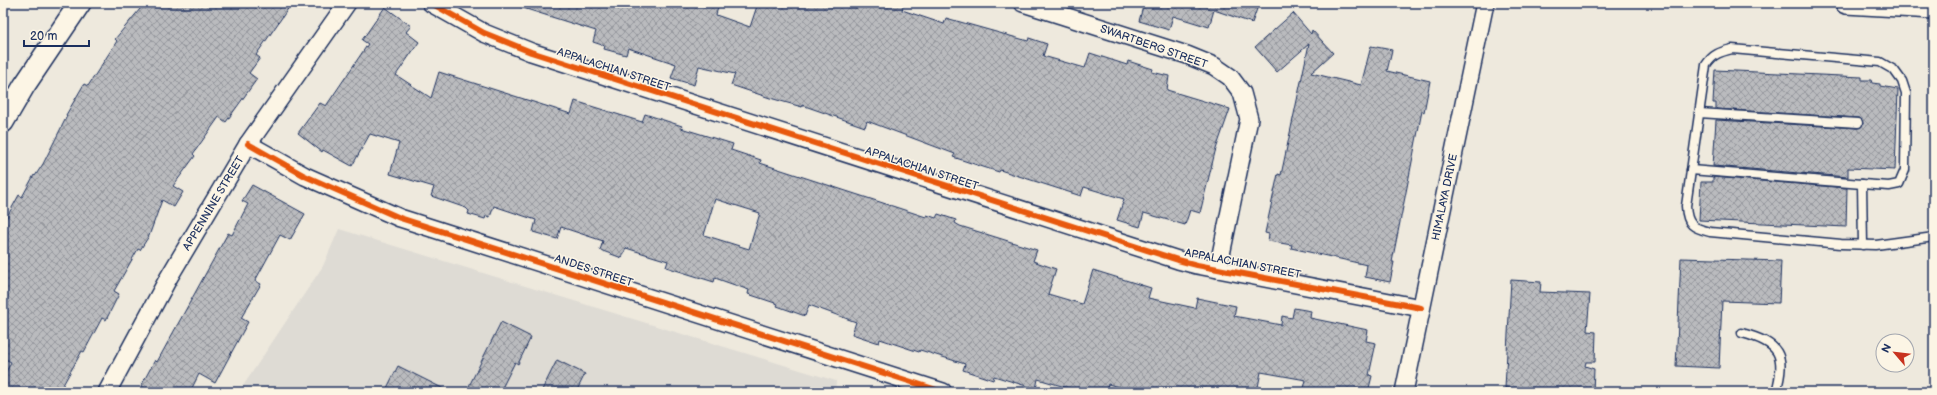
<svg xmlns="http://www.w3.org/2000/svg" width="1937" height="395" viewBox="0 0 1937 395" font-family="'Balsamiq Sans',sans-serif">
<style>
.built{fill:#dedbd4}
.building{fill:url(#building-cross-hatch);stroke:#1b2f5e;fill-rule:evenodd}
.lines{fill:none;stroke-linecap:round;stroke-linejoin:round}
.service-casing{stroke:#1b2f5e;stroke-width:11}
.minor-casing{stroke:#1b2f5e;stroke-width:20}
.tertiary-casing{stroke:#1b2f5e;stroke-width:24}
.service{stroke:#fcf5e5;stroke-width:8}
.minor{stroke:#fcf5e5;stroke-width:17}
.tertiary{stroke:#fcf5e5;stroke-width:21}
.cycleway-casing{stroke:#fcf5e5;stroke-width:8}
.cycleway{stroke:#e8590c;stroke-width:6}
.labels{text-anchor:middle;stroke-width:3;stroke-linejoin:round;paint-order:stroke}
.street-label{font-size:11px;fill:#1b2f5e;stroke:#fcf5e5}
</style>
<defs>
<pattern id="building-cross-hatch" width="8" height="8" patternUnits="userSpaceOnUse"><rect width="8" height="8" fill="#babbbe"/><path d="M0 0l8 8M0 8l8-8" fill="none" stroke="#96989e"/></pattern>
</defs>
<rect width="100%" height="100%" fill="#eee9dd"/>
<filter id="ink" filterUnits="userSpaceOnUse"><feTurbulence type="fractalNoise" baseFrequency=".025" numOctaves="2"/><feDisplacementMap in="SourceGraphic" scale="8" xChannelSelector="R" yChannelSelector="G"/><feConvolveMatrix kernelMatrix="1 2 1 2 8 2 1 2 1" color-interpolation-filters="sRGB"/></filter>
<g filter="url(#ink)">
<!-- built -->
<path class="built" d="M339 229 836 381 835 392H239L323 266Z"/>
<!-- building -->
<g class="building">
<path d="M145 3H292L256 55 260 58 249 73 257 79 226 122 219 117 193 154 195 156 173 186 183 192 174 207 162 200 149 236 140 250 138 249 114 291 119 294 106 320 102 318 84 352 82 351 59 392H3V378L11 362 3 358V224L19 195 22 197 34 175 35 176 43 164 67 116 66 115 84 84 88 86 117 41 115 39Z"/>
<path d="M520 3H719L716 15 750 27 758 3H904L902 10 944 24 946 18 1028 41 1029 38 1047 44 1043 56 1085 68 1090 53 1127 65 1128 61 1153 69 1152 72 1169 76 1167 90 1230 109 1215 152 1200 213 1190 210 1185 225 1144 213 1140 227 1117 220 1124 199 1084 187 1081 196 1000 170 999 172 977 165 953 157 955 154 867 121 865 127 802 105V107L770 98 731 85 735 74 699 66 694 85 671 78 676 64 628 48 626 55 604 49 605 46 593 42 596 31 520 7Z"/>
<path d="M1144 3H1259L1252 23 1214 10 1209 27 1173 16 1169 30 1139 21Z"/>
<path d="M385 7 411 26 406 32 419 42 396 75 431 98 439 72 571 114 575 101 642 122 645 114 682 126 681 128 733 144 731 150 761 160 760 163 926 217 927 215 936 218 938 214 956 220 955 223 960 226 1037 250 1033 261 1056 269 1048 294 1082 304 1093 270 1151 288 1148 298 1195 308 1197 298 1236 306 1234 316 1281 325 1282 316 1292 318 1294 308 1311 311 1310 318 1368 330 1366 341 1376 343 1369 375 1372 376 1368 392H1303L1306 380 1261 372 1257 392H1137L1108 384 1106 392H1082L1038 379 1036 389 994 376 993 380 963 370 965 364 920 350 919 352 880 339 879 343 852 334 856 322 809 305 805 316 777 306 778 304 748 294 749 290 715 278 714 282 666 267 668 261 626 248 622 258 600 250 603 241 561 227 557 239 533 232 536 220 494 206 490 217 486 216 485 219 468 214 469 211 466 208 431 196 434 187 390 174 399 143 370 134 352 166 323 150 322 152 298 133 320 103 326 106 368 44 362 40ZM715 199 760 213 749 249 704 235Z"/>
<path d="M1293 13 1311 34 1312 30 1333 53 1311 73 1361 85 1371 46 1392 50 1387 71 1430 81 1424 112 1422 111 1407 187 1392 262H1394L1390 282 1365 277 1367 265 1291 248 1292 245 1268 241 1269 234 1265 233 1278 174 1281 175 1309 44 1277 72 1255 47Z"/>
<path d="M1715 70 1862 77V80H1871L1872 83 1880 84V86L1898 89 1895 170 1848 168V177L1713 166 1716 120 1858 128 1862 126 1863 123 1858 118 1716 109V103H1713Z"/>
<path d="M1713 177 1847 188 1846 227 1699 220 1701 182H1713Z"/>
<path d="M252 185 305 214 290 240 280 235 255 281 261 284 241 318 248 322 215 383 199 374 190 392H152L141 386 155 360 157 362 228 233 232 235 248 204 242 201Z"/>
<path d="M1681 258 1781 261 1779 303 1722 301 1719 368 1676 366Z"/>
<path d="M1511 280 1541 282 1540 292 1590 294 1587 331 1596 332 1595 362H1586L1585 366 1594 369 1593 392H1564L1505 388Z"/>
<path d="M501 322 531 337 518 364 515 362 500 392H466Z"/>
<path d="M557 360 585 374 576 392H541Z"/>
<path d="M398 366 450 392H385Z"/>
</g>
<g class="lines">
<!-- service casing -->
<g class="service-casing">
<g id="service">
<path d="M1699 113 1858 123"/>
<path d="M1691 170 1862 184 1863 245"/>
<path d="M1862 184 1889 186 1899 184 1905 170 1906 93 1902 81 1894 70 1880 62 1732 49C1720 52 1713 54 1706 65L1686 206C1687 225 1693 228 1710 232L1841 244 1876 245 1934 237"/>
<path d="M1742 333C1779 343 1787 354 1776 392"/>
</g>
</g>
<!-- minor casing -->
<g class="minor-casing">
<g id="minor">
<path d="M431 3 484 33 531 52 1178 260 1197 265 1421 308"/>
<path d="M1023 3 1187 55 1214 66 1230 77 1242 93 1249 119 1218 269"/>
<path d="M248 144 305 176 400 218 943 392"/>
<path d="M107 392 169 277 248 144 347 3"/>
<path d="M1404 392 1485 3"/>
</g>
</g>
<!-- tertiary casing -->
<g class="tertiary-casing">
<g id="tertiary">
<path d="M1846 3 1934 8"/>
<path d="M3 122 24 86 80 3"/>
</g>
</g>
<!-- service -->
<use href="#service" class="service"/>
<!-- minor -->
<use href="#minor" class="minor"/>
<!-- tertiary -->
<use href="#tertiary" class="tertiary"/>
<!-- cycleway casing -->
<g class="cycleway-casing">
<g id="cycleway">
<path d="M431 3 484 33 531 52 1178 260 1197 265 1421 308"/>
<path d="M248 144 305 176 400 218 943 392"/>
</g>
</g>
<!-- cycleway -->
<use href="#cycleway" class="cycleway"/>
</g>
</g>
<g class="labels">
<!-- street labels -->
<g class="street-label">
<text transform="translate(1154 46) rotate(19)" y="4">SWARTBERG STREET</text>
<text transform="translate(614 69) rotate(18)" y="4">APPALACHIAN STREET</text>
<text transform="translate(922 168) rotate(18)" y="4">APPALACHIAN STREET</text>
<text transform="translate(1444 197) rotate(-78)" y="4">HIMALAYA DRIVE</text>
<text transform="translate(213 203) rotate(-59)" y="4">APPENNINE STREET</text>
<text transform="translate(1243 263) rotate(11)" y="4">APPALACHIAN STREET</text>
<text transform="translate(594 270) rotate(18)" y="4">ANDES STREET</text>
</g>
</g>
<!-- margin -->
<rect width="1937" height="395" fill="none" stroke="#fcf5e5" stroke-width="16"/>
<rect x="8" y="8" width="1921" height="379" fill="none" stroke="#1b2f5e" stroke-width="1.5" filter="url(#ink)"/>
<!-- north arrow -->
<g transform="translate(1895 353) rotate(298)"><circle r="19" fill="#fcf5e5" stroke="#a2a6af"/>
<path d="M0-3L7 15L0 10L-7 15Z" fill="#c8321e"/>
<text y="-6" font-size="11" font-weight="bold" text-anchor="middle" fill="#1b2f5e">N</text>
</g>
<!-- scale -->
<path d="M24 40v6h65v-6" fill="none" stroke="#1b2f5e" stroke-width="2"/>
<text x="30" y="40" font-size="12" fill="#1b2f5e" stroke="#fcf5e5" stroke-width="3" paint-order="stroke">20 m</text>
</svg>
